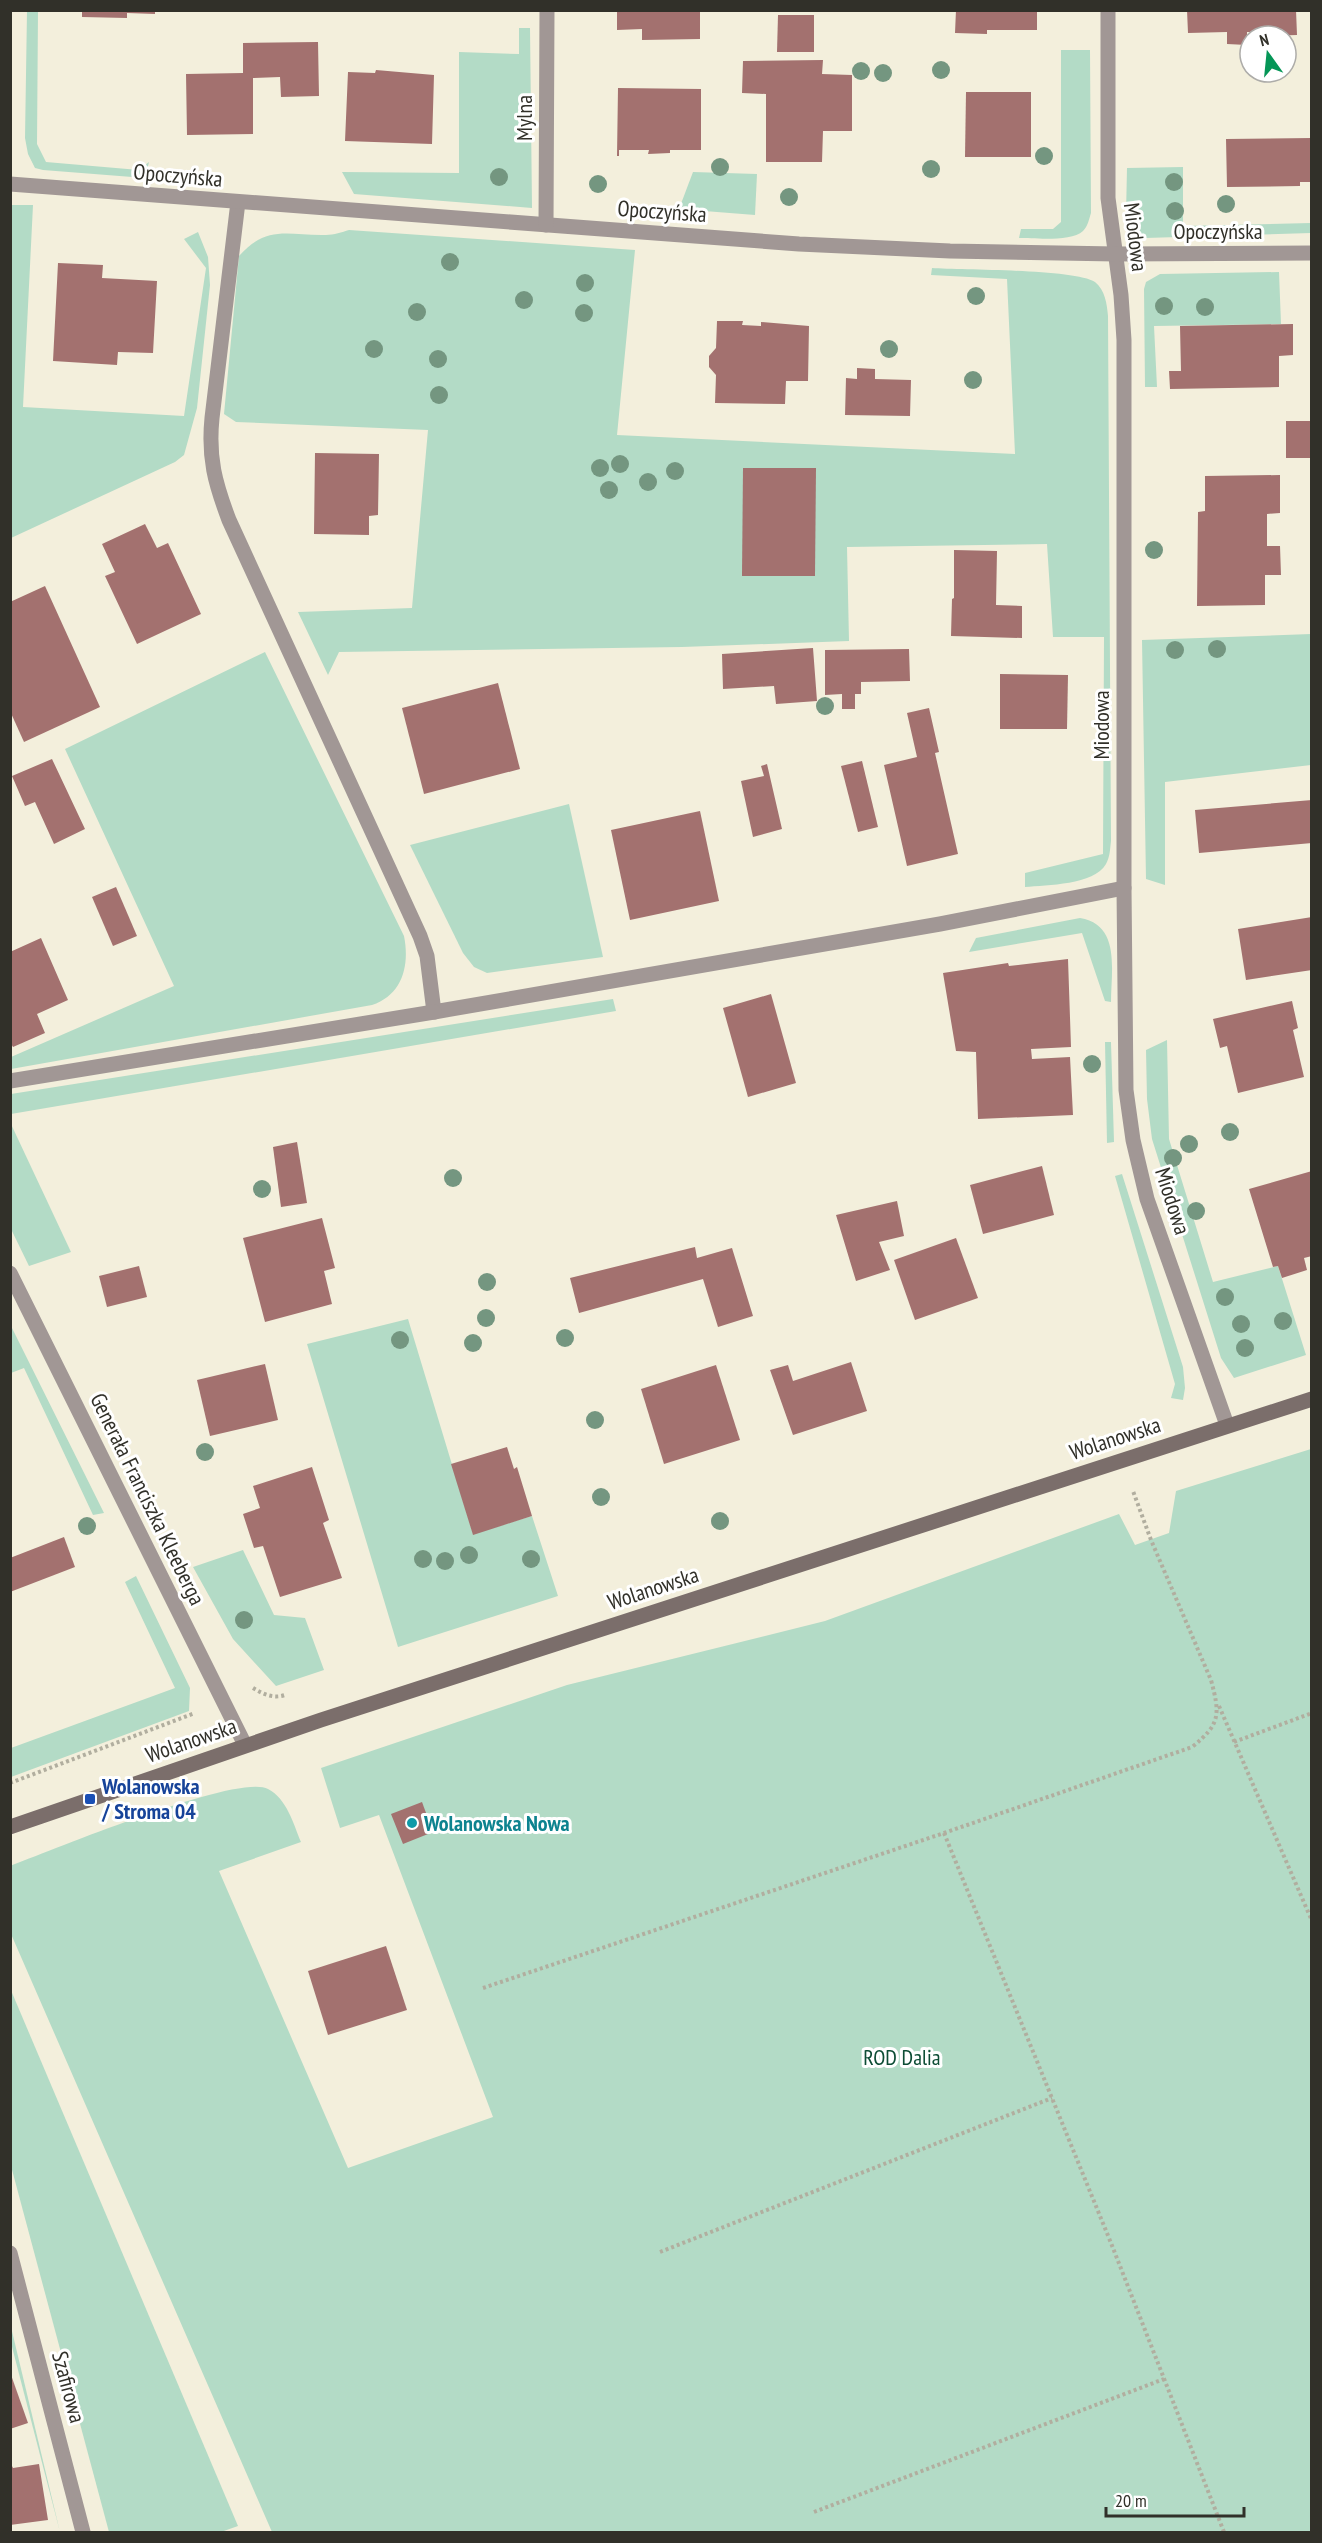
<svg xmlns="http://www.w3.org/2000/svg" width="1322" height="2543" viewBox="0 0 1322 2543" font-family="'PT Sans Narrow',sans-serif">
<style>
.green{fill:#b3dbc6}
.building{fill:#a3716f}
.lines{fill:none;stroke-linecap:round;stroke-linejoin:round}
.path{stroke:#b1ae9f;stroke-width:4;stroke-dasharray:3 3;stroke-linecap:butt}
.lane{stroke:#a19795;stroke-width:15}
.street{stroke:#a19795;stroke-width:15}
.secondary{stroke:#7b6e6b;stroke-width:15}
.tree{fill:#749680}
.transit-dot{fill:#1a4fb4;stroke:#fff;stroke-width:2}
.culture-dot{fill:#0f9aa8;stroke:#fff;stroke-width:2}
.labels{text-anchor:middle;stroke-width:6;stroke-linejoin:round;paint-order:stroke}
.street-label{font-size:22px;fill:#313029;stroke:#fff}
.transit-label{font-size:22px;font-weight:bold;fill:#164399;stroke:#fff;text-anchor:start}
.culture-label{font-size:22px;font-weight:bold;fill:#0d838f;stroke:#fff;text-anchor:start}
.park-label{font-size:22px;fill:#0d4d35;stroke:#fff}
</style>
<rect width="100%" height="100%" fill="#f3efdc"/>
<!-- green -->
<g class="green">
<path d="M27 11H38L37 144 46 162 139 170 149 162 145 178 43 170 35 168 28 154 25 138Z"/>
<path d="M519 28H530L532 208 354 194 342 172 459 173V52L519 54Z"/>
<path d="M1061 50H1090L1091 213C1089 219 1088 226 1083 231 1071 242 1035 238 1019 238L1021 229H1053L1061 222Z"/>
<path d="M1183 167V226L1311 223V233L1145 238 1131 231 1126 215 1127 168Z"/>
<path d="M693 172 757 174 755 215 679 209Z"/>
<path d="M11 205H33L23 407 184 416 206 268 184 239 198 232 208 257 210 285 197 408 184 455 175 462 11 538Z"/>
<path d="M349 230 635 250 617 435 1015 454 1007 279 931 275 932 268C962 270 1075 269 1095 282 1105 290 1107 304 1108 316L1111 841C1110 849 1110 857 1106 864 1094 885 1047 885 1025 887V873L1103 854 1104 637H1053L1047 544 847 547 849 641 682 647 339 652 328 675 298 612 412 608 428 430 236 422 224 414 239 256C267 224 289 236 326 235 334 235 342 232 349 230Z"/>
<path d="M1279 272 1281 324 1154 326 1157 387H1145L1144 289 1146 282 1160 274Z"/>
<path d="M1311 634V765L1165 782V885L1146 879 1142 640Z"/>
<path d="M265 652 404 936C410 966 402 995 372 1005L11 1069V1057L174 986 65 749Z"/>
<path d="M569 804 603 957 487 973 474 967 463 953 410 845Z"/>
<path d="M1080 918C1121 925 1111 970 1111 1002L1105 1001 1082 933 969 952 976 938Z"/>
<path d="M613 999 616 1011 11 1114V1094Z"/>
<path d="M1167 1040 1169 1139 1213 1282 1278 1266 1306 1355 1234 1378 1221 1358 1152 1139 1147 1099 1146 1050Z"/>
<path d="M1105 1042H1111L1114 1142 1107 1143Z"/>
<path d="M10 1122 71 1252 29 1266 11 1229Z"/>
<path d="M1122 1174 1183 1367 1185 1388 1183 1400 1171 1398 1175 1384 1115 1176Z"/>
<path d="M408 1319 473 1534 532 1516 558 1596 398 1647 307 1344Z"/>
<path d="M11 1326 104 1513 93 1515 24 1368 11 1373Z"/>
<path d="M1311 1449V2532H272L11 1934 10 1866C51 1851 237 1773 268 1789 287 1799 293 1823 301 1842L219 1871 348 2168 493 2117 379 1815 340 1828 321 1768 567 1685 825 1621 1119 1514 1135 1545 1169 1533 1176 1491Z"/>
<path d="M243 1550 274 1615 305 1618 324 1670 276 1686 233 1639 193 1567Z"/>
<path d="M136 1576 190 1688 189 1711 11 1777V1748L175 1688 125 1582Z"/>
<path d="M10 1988 238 2526 221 2532H109L11 2166Z"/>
<path d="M11 2327 60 2532 11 2343Z"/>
</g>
<!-- building -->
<g class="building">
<path d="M82 10H155V14L127 13V18L82 17Z"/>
<path d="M617 10H700V39L642 40V29L617 30Z"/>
<path d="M956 10H1037V30H987V34L955 33Z"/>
<path d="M1187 10H1296L1297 35 1264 36 1263 32H1247V45L1227 44V32L1188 33Z"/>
<path d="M778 15H814V52H777Z"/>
<path d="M318 42 319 96 281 97 280 77 253 78V134L187 135 186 74 243 73V43Z"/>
<path d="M823 60 822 74 852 75V131H823L822 162H766V94L742 93 743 61Z"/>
<path d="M376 70 434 75 432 144 345 141 348 72 375 73Z"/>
<path d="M618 88 701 89V150H670V153L648 154 649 150H619V156H617Z"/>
<path d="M966 92H1031V157H965Z"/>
<path d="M1312 138V182H1300V186L1227 187 1226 139Z"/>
<path d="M58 263 103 265 102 278 157 281 153 353 118 352 117 365 53 361Z"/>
<path d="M717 321H743L742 325 761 326V322L809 326 808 381H786L785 404 715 403 716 375 709 367V356L716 348Z"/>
<path d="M1293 324V355L1279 356V387L1170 389 1169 371H1181L1180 326Z"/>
<path d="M857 368 875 369V379L911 380 910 416 845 415 846 378 857 379Z"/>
<rect x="1286" y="421" width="26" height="37"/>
<path d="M315 453 379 454 378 515 369 516V535L314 534Z"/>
<path d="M743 468H816L815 576H742Z"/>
<path d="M1280 475V513L1267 514V546H1280L1281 575H1265V605L1197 606 1198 512 1205 511V476Z"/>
<path d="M145 524 157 548 168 543 201 614 137 644 105 576 115 572 102 544Z"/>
<path d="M954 550 997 551 996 605 1022 606V638L951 636 952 599 954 598Z"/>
<path d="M45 586 100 707 24 742 10 711V602Z"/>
<path d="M813 648 817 701 776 704 774 686 723 689 722 654Z"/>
<path d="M909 649 910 681 861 682V694H855V709H842V694L825 695V650Z"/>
<path d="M1000 674 1068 675 1067 729H1000Z"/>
<path d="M498 683 520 769 424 794 402 708Z"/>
<path d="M929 708 939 752 935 753 958 854 907 866 884 765 917 757 907 713Z"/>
<path d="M52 759 85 829 54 844 35 802 25 806 12 776Z"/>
<path d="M862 761 878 827 858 832 841 766Z"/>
<path d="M767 764 782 829 753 837 741 781 764 776 761 766Z"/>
<path d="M1312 800V843L1199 853 1195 810Z"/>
<path d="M700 811 719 901 630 920 611 830Z"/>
<path d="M116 887 137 936 113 946 92 897Z"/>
<path d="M1312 917V970L1246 980 1238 929Z"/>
<path d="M41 938 68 1000 37 1014 45 1033 13 1047 10 1042V952Z"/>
<path d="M1068 959 1071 1047 1031 1049 1032 1059 1070 1057 1073 1115 978 1119 976 1052 956 1051 943 973 1008 963 1009 966Z"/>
<path d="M771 994 796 1083 748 1097 723 1008Z"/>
<path d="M1292 1001 1298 1028 1293 1030 1304 1077 1238 1093 1227 1046 1220 1048 1213 1019Z"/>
<path d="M297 1142 307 1203 281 1207 273 1147Z"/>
<path d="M1042 1166 1054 1215 983 1234 970 1185Z"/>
<path d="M1312 1171V1256L1304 1258 1307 1270 1282 1278 1278 1266 1273 1267 1249 1189Z"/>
<path d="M897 1201 904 1236 879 1242 890 1270 856 1281 836 1215Z"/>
<path d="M322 1218 335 1268 324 1271 332 1304 265 1322 243 1238Z"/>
<path d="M956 1238 978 1298 915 1320 894 1260Z"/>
<path d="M695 1247 697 1258 732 1248 753 1316 718 1327 703 1279 579 1313 570 1278Z"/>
<path d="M139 1266 147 1297 107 1307 99 1276Z"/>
<path d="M851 1362 867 1411 793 1435 770 1370 788 1365 793 1381Z"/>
<path d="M265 1364 278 1420 210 1436 197 1380Z"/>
<path d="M716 1365 740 1440 664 1464 641 1389Z"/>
<path d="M507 1447 514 1469 517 1467 532 1516 473 1535 451 1464Z"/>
<path d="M312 1467 329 1520 323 1523 342 1578 280 1597 263 1546 254 1548 243 1514 260 1508 253 1486Z"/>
<path d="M64 1537 75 1567 10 1592V1558Z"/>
<path d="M422 1802 433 1832 403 1844 391 1814Z"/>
<path d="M386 1946 407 2010 328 2035 308 1971Z"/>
<path d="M10 2372 28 2423 10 2429Z"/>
<path d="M10 2462 13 2468 39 2464 48 2520 10 2525Z"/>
</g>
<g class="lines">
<!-- path -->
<g class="path">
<path d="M253 1688C263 1694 273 1699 285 1695"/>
<path d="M1219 1706 1312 1921"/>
<path d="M1234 1742 1312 1713"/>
<path d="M10 1783 195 1713"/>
<path d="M944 1833 1111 2243 1224 2532"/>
<path d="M483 1988 944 1833 1192 1747C1221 1724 1220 1714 1211 1680L1151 1540 1133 1491"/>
<path d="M660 2252 1052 2098"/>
<path d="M814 2512 1164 2379"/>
</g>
<!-- lane -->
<g class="lane">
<path d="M238 202 212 418C208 458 215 483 229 520L420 936 427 956 434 1012 940 924 1124 888"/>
<path d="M10 1081 434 1012"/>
</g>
<!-- street -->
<g class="street">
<path d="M1108 10V198L1121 295 1124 340V888L1126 1090 1133 1140 1147 1199 1227 1425"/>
<path d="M10 184 799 244 950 251 1116 254 1312 253"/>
<path d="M546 225 547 10"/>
<path d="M10 1273 245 1745"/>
<path d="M10 2253 83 2532"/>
</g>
<!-- secondary -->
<path class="secondary" d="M10 1827 321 1720 1312 1399"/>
</g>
<!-- trees -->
<g class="tree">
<circle cx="941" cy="70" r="9"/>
<circle cx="861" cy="71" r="9"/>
<circle cx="883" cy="73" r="9"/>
<circle cx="1044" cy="156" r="9"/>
<circle cx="720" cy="167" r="9"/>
<circle cx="931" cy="169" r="9"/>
<circle cx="499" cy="177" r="9"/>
<circle cx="1174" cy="182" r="9"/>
<circle cx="598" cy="184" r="9"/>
<circle cx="789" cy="197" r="9"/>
<circle cx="1226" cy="204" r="9"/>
<circle cx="1175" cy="211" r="9"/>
<circle cx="450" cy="262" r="9"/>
<circle cx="585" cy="283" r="9"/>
<circle cx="976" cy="296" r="9"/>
<circle cx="524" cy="300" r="9"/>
<circle cx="1164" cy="306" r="9"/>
<circle cx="1205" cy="307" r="9"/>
<circle cx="417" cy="312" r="9"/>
<circle cx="584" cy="313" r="9"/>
<circle cx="374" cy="349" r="9"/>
<circle cx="889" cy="349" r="9"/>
<circle cx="438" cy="359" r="9"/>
<circle cx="973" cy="380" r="9"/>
<circle cx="439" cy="395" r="9"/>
<circle cx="620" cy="464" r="9"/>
<circle cx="600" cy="468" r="9"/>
<circle cx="675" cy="471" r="9"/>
<circle cx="648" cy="482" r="9"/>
<circle cx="609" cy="490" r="9"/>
<circle cx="1154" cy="550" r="9"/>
<circle cx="1217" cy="649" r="9"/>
<circle cx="1175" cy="650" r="9"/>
<circle cx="825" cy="706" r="9"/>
<circle cx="1092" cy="1064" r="9"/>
<circle cx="1230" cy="1132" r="9"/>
<circle cx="1189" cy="1144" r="9"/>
<circle cx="1173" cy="1158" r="9"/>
<circle cx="453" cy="1178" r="9"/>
<circle cx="262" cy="1189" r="9"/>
<circle cx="1196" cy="1211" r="9"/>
<circle cx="487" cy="1282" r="9"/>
<circle cx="1225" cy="1297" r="9"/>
<circle cx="486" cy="1318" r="9"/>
<circle cx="1283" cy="1321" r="9"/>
<circle cx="1241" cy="1324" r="9"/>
<circle cx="565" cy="1338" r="9"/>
<circle cx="400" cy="1340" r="9"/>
<circle cx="473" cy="1343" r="9"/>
<circle cx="1245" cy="1348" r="9"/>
<circle cx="595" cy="1420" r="9"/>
<circle cx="205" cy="1452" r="9"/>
<circle cx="601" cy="1497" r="9"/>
<circle cx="720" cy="1521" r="9"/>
<circle cx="87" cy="1526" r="9"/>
<circle cx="469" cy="1555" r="9"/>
<circle cx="423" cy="1559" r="9"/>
<circle cx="531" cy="1559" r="9"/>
<circle cx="445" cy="1561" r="9"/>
<circle cx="244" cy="1620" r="9"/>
</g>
<!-- markers -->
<rect class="transit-dot" x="84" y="1793" width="12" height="12" rx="3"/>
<circle class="culture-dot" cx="412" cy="1823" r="6"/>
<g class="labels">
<!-- street labels -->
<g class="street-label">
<text transform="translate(524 118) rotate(-90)" y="8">Mylna</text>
<text transform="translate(178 175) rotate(5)" y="8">Opoczyńska</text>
<text transform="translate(662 211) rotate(4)" y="8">Opoczyńska</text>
<text x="1218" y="239">Opoczyńska</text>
<text transform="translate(1136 237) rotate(83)" y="8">Miodowa</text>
<text transform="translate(1101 725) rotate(-90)" y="8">Miodowa</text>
<text transform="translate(1173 1201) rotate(72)" y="8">Miodowa</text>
<text transform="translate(1115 1438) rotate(-18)" y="8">Wolanowska</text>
<text transform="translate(148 1499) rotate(64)" y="8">Generała Franciszka Kleeberga</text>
<text transform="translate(653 1588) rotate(-18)" y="8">Wolanowska</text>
<text transform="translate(191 1740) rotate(-19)" y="8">Wolanowska</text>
<text transform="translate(69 2387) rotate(75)" y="8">Szafirowa</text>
</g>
<!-- transit labels -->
<g class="transit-label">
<text x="102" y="1794">Wolanowska<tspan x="102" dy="25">/ Stroma 04</tspan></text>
</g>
<!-- culture labels -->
<g class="culture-label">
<text x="424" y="1831">Wolanowska Nowa</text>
</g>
<!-- park labels -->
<g class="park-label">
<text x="902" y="2065">ROD Dalia</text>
</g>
</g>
<!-- border -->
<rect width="1322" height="2543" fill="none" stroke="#313029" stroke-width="24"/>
<!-- north arrow -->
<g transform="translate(1268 54) rotate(345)"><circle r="28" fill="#ffffff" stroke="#adaca9" stroke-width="1.5"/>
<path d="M0-4.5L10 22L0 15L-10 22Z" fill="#059657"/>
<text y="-9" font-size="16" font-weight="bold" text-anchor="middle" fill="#313029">N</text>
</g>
<!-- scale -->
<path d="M1106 2507v9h138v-9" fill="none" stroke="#313029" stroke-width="3"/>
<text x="1115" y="2507" font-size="18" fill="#313029" stroke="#ffffff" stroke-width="4.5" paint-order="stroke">20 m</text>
</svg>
